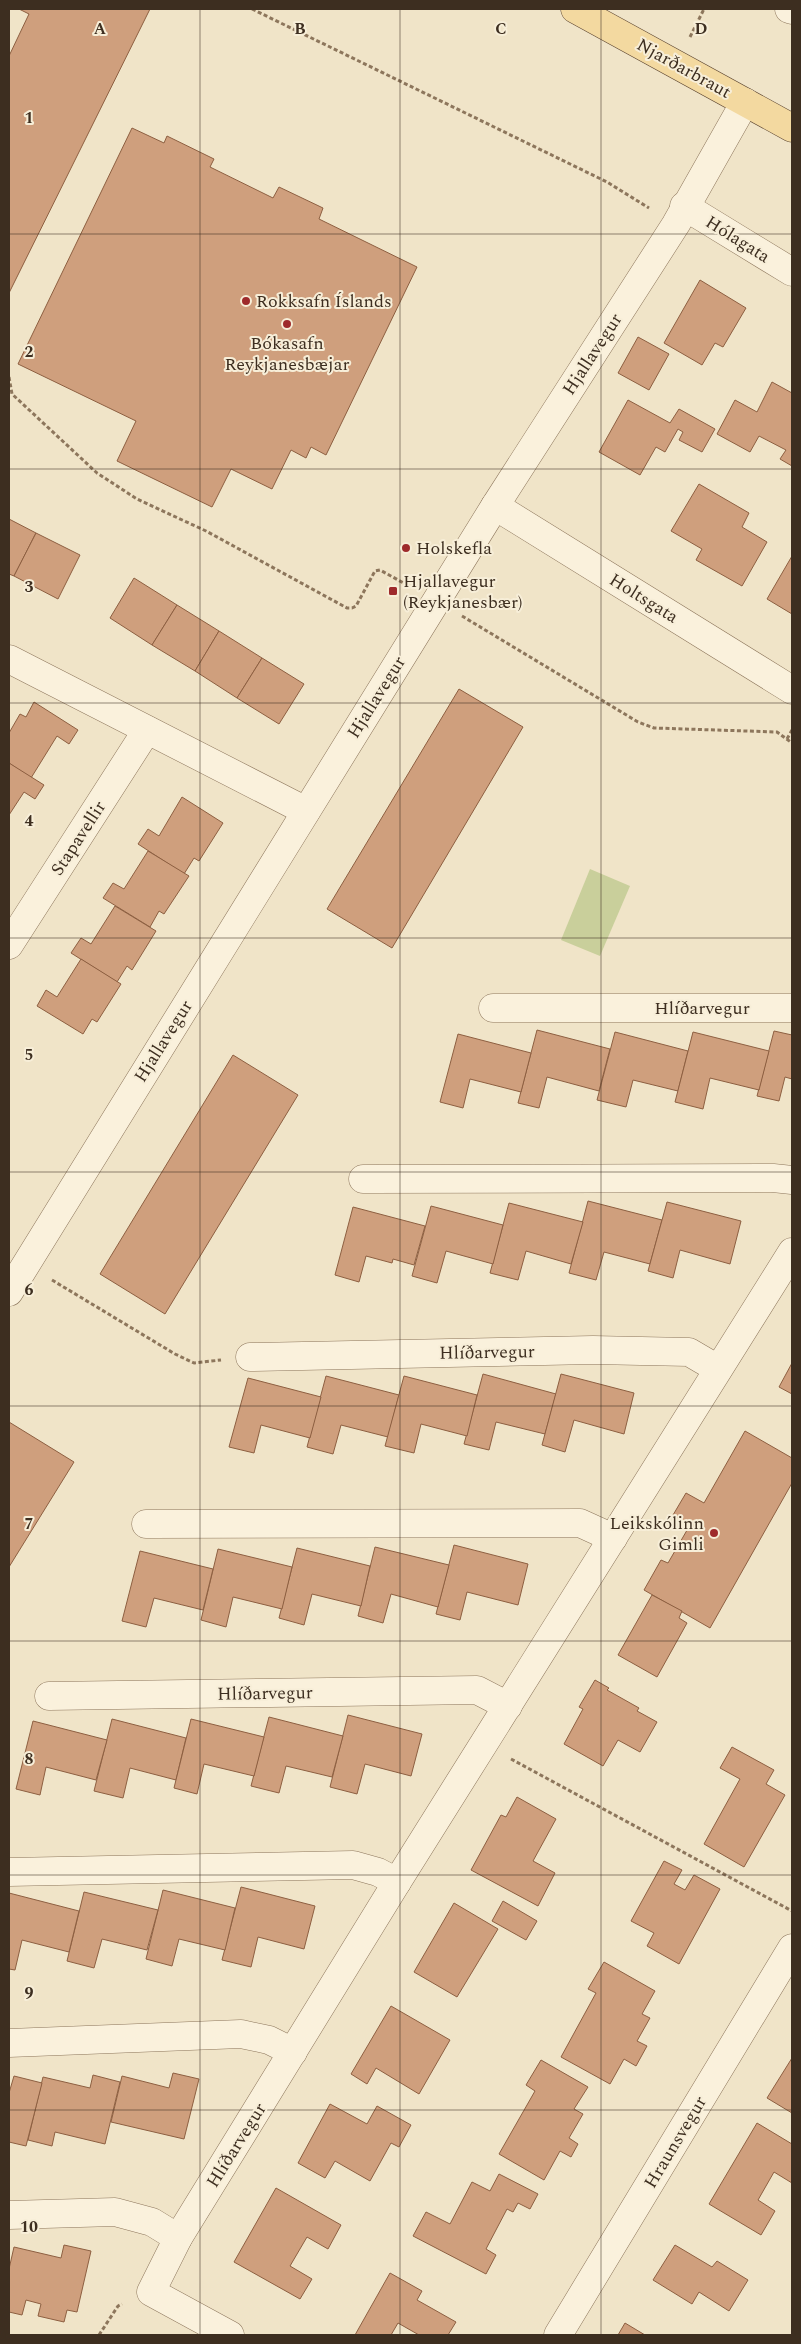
<svg xmlns="http://www.w3.org/2000/svg" width="801" height="2344" viewBox="0 0 801 2344" font-family="Spectral,serif">
<style>
.green{fill:#c9cf9b}
.building{fill:#cf9f7d;stroke:#8d5f41}
.lines{fill:none;stroke-linecap:round;stroke-linejoin:round}
.minor-casing{stroke:#8d765c;stroke-width:29}
.major-casing{stroke:#5b4430;stroke-width:29}
.path{stroke:#8d765c;stroke-width:3;stroke-dasharray:4 2.5;stroke-linecap:butt}
.minor{stroke:#faf1dc;stroke-width:28}
.major{stroke:#f3d9a0;stroke-width:28}
.grid{fill:none;stroke:#3d2e20;stroke-width:1;stroke-opacity:0.55}
.poi-dot{fill:#9e2a2b;stroke:#f7eed8;stroke-width:2}
.labels{text-anchor:middle;stroke-width:4;stroke-linejoin:round;paint-order:stroke}
.street-label{font-size:18px;fill:#3d2e20;stroke:#f7eed8}
.poi-label{font-size:18px;fill:#3d2e20;stroke:#f7eed8;text-anchor:start}
.grid-label{font-size:16px;text-anchor:middle;font-weight:bold;fill:#3d2e20;stroke:#f7eed8;stroke-width:4;stroke-linejoin:round;paint-order:stroke}
</style>
<rect width="100%" height="100%" fill="#f0e4c8"/>
<!-- green -->
<path class="green" d="M590 869 630 886 600 956 561 940Z"/>
<!-- building -->
<g class="building">
<path d="M19 9H150L9 293V56L29 14Z"/>
<path d="M132 128 164 143 167 136 214 159 210 167 273 198 279 187 323 208 319 219 417 267 326 455 311 447 306 458 291 450 272 489 231 469 212 507 117 461 136 421 18 364Z"/>
<path d="M700 280 746 308 723 347 715 343 702 365 664 343Z"/>
<path d="M638 337 669 354 649 390 618 373Z"/>
<path d="M772 382 792 393V466L780 459 786 450 759 436 750 452 717 434 735 400 757 412Z"/>
<path d="M628 400 670 423 679 409 715 429 702 452 679 440 683 432 678 429 665 452 656 447 640 475 599 452Z"/>
<path d="M699 484 749 513 742 527 767 542 742 586 696 560 702 549 671 531Z"/>
<path d="M9 519 36 533 14 576 9 574Z"/>
<path d="M36 533 80 555 58 599 14 576Z"/>
<path d="M792 556V614L767 599Z"/>
<path d="M134 578 177 605 152 645 110 618Z"/>
<path d="M177 605 219 631 195 671 152 645Z"/>
<path d="M219 631 262 658 237 698 195 671Z"/>
<path d="M262 658 304 684 279 724 237 698Z"/>
<path d="M459 689 523 727 392 948 327 909Z"/>
<path d="M34 702 78 730 69 744 57 736 31 778 9 763V733L20 714 26 717Z"/>
<path d="M9 763 44 785 35 799 24 792 9 815Z"/>
<path d="M182 797 223 823 199 861 194 858 184 874 138 844 148 829 159 836Z"/>
<path d="M148 851 189 876 164 914 159 911 150 927 103 898 113 883 124 889Z"/>
<path d="M115 906 156 931 132 970 127 966 117 982 71 953 81 938 91 944Z"/>
<path d="M81 959 121 984 97 1022 92 1019 83 1034 37 1006 46 990 57 997Z"/>
<path d="M537 1030 610 1049 599 1091 547 1077 539 1108 518 1103Z"/>
<path d="M774 1031 792 1035V1079L785 1077 779 1101 757 1096Z"/>
<path d="M615 1032 688 1051 678 1091 633 1080 626 1107 597 1100Z"/>
<path d="M693 1032 769 1051 759 1090 710 1078 703 1109 675 1102Z"/>
<path d="M458 1034 531 1053 521 1092 470 1079 463 1108 440 1102Z"/>
<path d="M233 1055 298 1095 165 1314 100 1274Z"/>
<path d="M588 1201 662 1220 650 1264 604 1252 596 1280 569 1273Z"/>
<path d="M667 1202 741 1221 730 1264 680 1250 673 1278 648 1271Z"/>
<path d="M509 1203 583 1222 571 1264 526 1251 518 1280 490 1273Z"/>
<path d="M431 1206 503 1225 493 1264 446 1251 437 1283 412 1276Z"/>
<path d="M353 1207 425 1226 414 1265 393 1259 392 1263 366 1256 359 1282 335 1275Z"/>
<path d="M792 1363V1394L779 1387Z"/>
<path d="M483 1374 556 1394 545 1434 496 1422 489 1450 464 1444Z"/>
<path d="M561 1374 634 1393 624 1434 574 1420 565 1452 542 1445Z"/>
<path d="M326 1376 399 1395 388 1437 341 1425 333 1454 307 1447Z"/>
<path d="M404 1376 477 1395 467 1436 421 1424 414 1453 385 1446Z"/>
<path d="M248 1378 321 1397 310 1438 261 1425 254 1453 229 1447Z"/>
<path d="M9 1422 74 1462 9 1567Z"/>
<path d="M745 1431 792 1458V1483L710 1628 644 1590 661 1560 668 1563 690 1525 673 1515 686 1493 704 1503Z"/>
<path d="M454 1545 528 1564 518 1605 467 1592 460 1620 436 1614Z"/>
<path d="M375 1547 449 1565 438 1607 391 1594 383 1623 358 1616Z"/>
<path d="M297 1548 370 1566 361 1606 312 1594 304 1625 279 1618Z"/>
<path d="M218 1549 292 1567 282 1609 233 1597 226 1627 201 1620Z"/>
<path d="M140 1551 213 1569 203 1610 154 1598 146 1627 122 1621Z"/>
<path d="M652 1595 682 1611 679 1618 687 1623 657 1677 618 1655Z"/>
<path d="M595 1680 609 1688 607 1690 639 1708 637 1711 657 1722 640 1752 618 1740 603 1766 564 1744 583 1709 579 1707Z"/>
<path d="M348 1715 422 1734 411 1776 365 1764 357 1794 330 1787Z"/>
<path d="M269 1717 343 1736 332 1777 286 1766 279 1793 251 1786Z"/>
<path d="M112 1719 186 1738 176 1780 130 1768 123 1798 94 1791Z"/>
<path d="M191 1719 264 1737 254 1776 204 1764 197 1794 174 1788Z"/>
<path d="M33 1721 107 1740 96 1780 46 1767 40 1795 16 1789Z"/>
<path d="M732 1747 774 1770 766 1784 785 1795 744 1867 704 1844 740 1779 720 1768Z"/>
<path d="M517 1797 556 1819 533 1861 555 1873 538 1906 471 1870 501 1815 506 1817Z"/>
<path d="M664 1861 682 1870 674 1884 685 1890 694 1875 720 1889 679 1964 647 1946 654 1933 631 1921Z"/>
<path d="M241 1887 315 1906 304 1949 258 1937 251 1967 222 1960Z"/>
<path d="M163 1890 235 1908 225 1950 179 1939 172 1966 146 1959Z"/>
<path d="M84 1892 158 1910 147 1950 102 1939 94 1968 67 1961Z"/>
<path d="M9 1893 79 1911 69 1952 22 1940 15 1970 9 1969Z"/>
<path d="M503 1901 537 1921 526 1940 492 1921Z"/>
<path d="M454 1903 498 1929 457 1997 414 1972Z"/>
<path d="M604 1962 655 1991 642 2014 650 2018 637 2041 647 2046 636 2066 624 2059 610 2084 561 2057 596 1993 588 1989Z"/>
<path d="M391 2006 450 2040 419 2094 376 2068 367 2084 351 2074Z"/>
<path d="M792 2058V2113L767 2098Z"/>
<path d="M541 2060 588 2087 574 2109 583 2114 569 2138 578 2144 571 2157 560 2151 544 2180 499 2154 535 2091 526 2085Z"/>
<path d="M173 2073 199 2079 184 2139 111 2122 122 2076 169 2088Z"/>
<path d="M93 2075 120 2082 105 2144 55 2132 52 2146 28 2140 43 2077 90 2088Z"/>
<path d="M14 2076 42 2083 26 2146 9 2142V2093Z"/>
<path d="M330 2104 367 2124 377 2106 411 2125 399 2147 391 2143 370 2181 335 2161 325 2178 298 2163Z"/>
<path d="M757 2123 792 2144V2183L774 2172 758 2200 775 2211 761 2235 709 2204Z"/>
<path d="M499 2174 538 2194 530 2209 518 2203 513 2212 507 2209 486 2249 496 2255 486 2274 413 2236 426 2212 450 2224 472 2182 490 2191Z"/>
<path d="M276 2188 341 2225 328 2249 307 2237 290 2266 312 2279 300 2299 234 2262Z"/>
<path d="M64 2245 91 2251 77 2312 67 2310 64 2322 38 2316 41 2304 26 2300 22 2315 9 2312V2269L14 2247 61 2258Z"/>
<path d="M675 2245 712 2267 717 2261 748 2280 729 2311 699 2292 692 2304 653 2280Z"/>
<path d="M390 2273 422 2291 417 2300 456 2322 448 2335H419L398 2323 391 2335H355Z"/>
<path d="M625 2323 645 2335H618Z"/>
</g>
<g class="lines">
<!-- minor casing -->
<g class="minor-casing">
<g id="minor">
<path d="M789 9 792 10"/>
<path d="M684 206 792 272"/>
<path d="M495 506 792 690"/>
<path d="M9 659 306 811"/>
<path d="M9 945 147 730"/>
<path d="M493 1008H792"/>
<path d="M363 1179 773 1178 792 1180"/>
<path d="M9 1292 495 506 676 224 745 102"/>
<path d="M250 1357 593 1350 689 1352 718 1369"/>
<path d="M146 1524 580 1523 613 1538"/>
<path d="M49 1696 477 1690 508 1706"/>
<path d="M9 1872 353 1865 378 1872 397 1882"/>
<path d="M9 2043 241 2034 269 2040 293 2052"/>
<path d="M9 2215 115 2212 152 2222 178 2238"/>
<path d="M230 2335 151 2292 178 2238 397 1882 792 1252"/>
<path d="M558 2335 792 1948"/>
</g>
</g>
<!-- major casing -->
<g class="major-casing">
<path id="major" d="M575 9 792 128"/>
</g>
<!-- path -->
<g class="path">
<path d="M252 9 607 182 649 208"/>
<path d="M690 37 704 9"/>
<path d="M9 377 12 394 97 473 137 499 206 531 347 608H352L356 606 375 571 380 570 409 586"/>
<path d="M462 616 638 722 654 728 777 732 792 743"/>
<path d="M787 739 792 730"/>
<path d="M52 1280 175 1354 194 1363 221 1360"/>
<path d="M511 1759 792 1911"/>
<path d="M99 2335 118 2306 122 2304"/>
</g>
<!-- minor -->
<use href="#minor" class="minor"/>
<!-- major -->
<use href="#major" class="major"/>
</g>
<!-- grid -->
<path class="grid" d="M200 9V2335M400 9V2335M601 9V2335M9 234H792M9 469H792M9 703H792M9 938H792M9 1172H792M9 1406H792M9 1641H792M9 1875H792M9 2110H792"/>
<!-- markers -->
<g class="poi-dot">
<circle cx="246" cy="301" r="5"/>
<circle cx="287" cy="324" r="5"/>
<circle cx="406" cy="548" r="5"/>
<rect x="388" y="586" width="10" height="10" rx="2.5"/>
<circle cx="714" cy="1533" r="5"/>
</g>
<g class="labels">
<!-- street labels -->
<g class="street-label">
<text transform="translate(684 68) rotate(29)" y="6">Njarðarbraut</text>
<text transform="translate(738 239) rotate(32)" y="6">Hólagata</text>
<text transform="translate(592 354) rotate(-57)" y="6">Hjallavegur</text>
<text transform="translate(644 598) rotate(32)" y="6">Holtsgata</text>
<text transform="translate(376 697) rotate(-58)" y="6">Hjallavegur</text>
<text transform="translate(78 838) rotate(-57)" y="6">Stapavellir</text>
<text x="702" y="1014">Hlíðarvegur</text>
<text transform="translate(163 1041) rotate(-58)" y="6">Hjallavegur</text>
<text transform="translate(487 1352) rotate(-1)" y="6">Hlíðarvegur</text>
<text transform="translate(265 1693) rotate(-1)" y="6">Hlíðarvegur</text>
<text transform="translate(675 2142) rotate(-59)" y="6">Hraunsvegur</text>
<text transform="translate(236 2145) rotate(-58)" y="6">Hlíðarvegur</text>
</g>
<!-- poi labels -->
<g class="poi-label">
<text x="256" y="307">Rokksafn Íslands</text>
<text x="287" y="349" text-anchor="middle">Bókasafn<tspan x="287" dy="21">Reykjanesbæjar</tspan></text>
<text x="416" y="554">Holskefla</text>
<text x="403" y="587">Hjallavegur<tspan x="403" dy="21">(Reykjanesbær)</tspan></text>
<text x="704" y="1529" text-anchor="end">Leikskólinn<tspan x="704" dy="21">Gimli</tspan></text>
</g>
</g>
<g class="grid-label">
<text x="100" y="34">A</text>
<text x="300" y="34">B</text>
<text x="501" y="34">C</text>
<text x="701" y="34">D</text>
<text x="29" y="123">1</text>
<text x="29" y="357">2</text>
<text x="29" y="592">3</text>
<text x="29" y="826">4</text>
<text x="29" y="1060">5</text>
<text x="29" y="1295">6</text>
<text x="29" y="1529">7</text>
<text x="29" y="1764">8</text>
<text x="29" y="1998">9</text>
<text x="29" y="2232">10</text>
</g>
<!-- border -->
<rect width="801" height="2344" fill="none" stroke="#3d2e20" stroke-width="20"/>
</svg>
